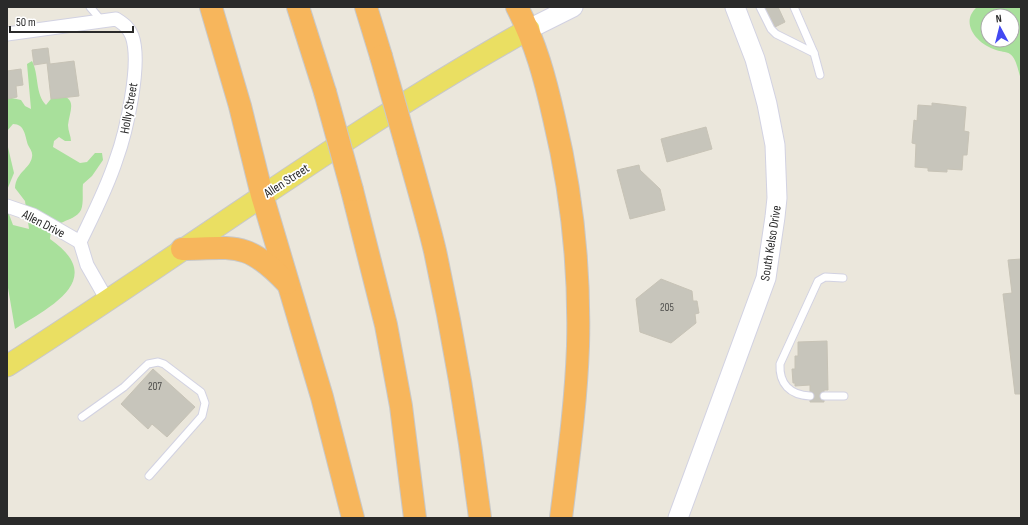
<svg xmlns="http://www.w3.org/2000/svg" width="1028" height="525" viewBox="0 0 1028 525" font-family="'Sofia Sans Condensed',sans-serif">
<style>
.green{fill:#a8e09b;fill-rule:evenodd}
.building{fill:#c7c5bb;stroke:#c7c3b6}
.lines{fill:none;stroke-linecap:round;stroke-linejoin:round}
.lane-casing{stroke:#d2d2e2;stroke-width:9}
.street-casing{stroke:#d2d2e2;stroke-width:15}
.secondary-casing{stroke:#d2d2e2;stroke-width:21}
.primary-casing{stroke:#c8c8c8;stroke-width:23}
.highway-casing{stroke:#c8c8c8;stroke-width:24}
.lane{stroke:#fff;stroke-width:7}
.street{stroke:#fff;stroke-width:13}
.secondary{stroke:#fff;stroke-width:19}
.primary{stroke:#eadf62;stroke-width:21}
.highway{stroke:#f7b65c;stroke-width:22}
.highway-bridge-casing{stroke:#c8c8c8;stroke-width:24;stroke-linecap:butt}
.highway-bridge{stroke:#f7b65c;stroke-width:22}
.labels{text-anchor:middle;stroke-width:3.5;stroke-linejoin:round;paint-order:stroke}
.number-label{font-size:11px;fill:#51514e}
.street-label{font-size:13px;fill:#2a2a2a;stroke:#fff}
</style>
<rect width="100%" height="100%" fill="#ebe7dc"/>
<!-- green -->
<g class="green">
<path d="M977 7H1021V79C1018 72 1017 59 1010 54 1006 51 1000 52 996 50 977 44 959 23 977 7ZM988 16H1012V40H988Z"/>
<path d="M32 61C39 74 35 94 46 105L54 95C79 96 70 109 68 125 68 131 71 136 71 141H65L59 137 54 141 53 147 80 163 87 162 95 153H102L103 160 92 176 83 184C82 192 84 202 81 210 73 224 52 218 50 239 108 279 50 307 15 329L7 282V209L13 225 29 229 25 201 15 188C16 172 30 169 32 157 33 152 30 149 28 145 25 136 25 124 13 124L7 131V97L21 100 25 106 31 109 27 64Z"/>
<path d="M7 143 14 173 7 190Z"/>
</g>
<!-- building -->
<g class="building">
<path d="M765 7H778L785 22 775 27Z"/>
<path d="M48 48 50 64 74 61 79 96 51 99 47 63 34 65 32 50Z"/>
<path d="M7 69V71L21 69 23 85 16 86 17 97 7 99Z"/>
<path d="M932 103 966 107 964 131 969 132 967 155H963L962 170 947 169V172L928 171V168L915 167 916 144 912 143 914 120 917 121 918 105 932 106Z"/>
<path d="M706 127 712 149 667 162 661 139Z"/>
<path d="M639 165 640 170 660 189 665 210 630 219 617 170Z"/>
<path d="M1021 259V394H1015L1003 294 1012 293 1008 260Z"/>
<path d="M661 279 692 291 693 301H697L699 313 695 314 696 323 671 343 640 332 636 299Z"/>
<path d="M827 341 828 390H824V402H810V385L795 386V383H793L792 369H795V356H798V342Z"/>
<path d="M153 369 195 407 167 437 152 424 148 429 121 404Z"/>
</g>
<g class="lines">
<!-- lane casing -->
<g class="lane-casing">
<g id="lane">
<path d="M90 7 101 20"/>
<path d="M760 7 771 29 776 34 814 53"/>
<path d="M794 7 814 53 820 75"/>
<path d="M810 396C790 395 779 384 780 364L818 281 825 277 843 278"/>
<path d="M824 396H844"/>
<path d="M82 417 124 387 148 364 158 362 164 364 201 392 205 403 202 416 149 476"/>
</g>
</g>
<!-- street casing -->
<g class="street-casing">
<g id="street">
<path d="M7 34 116 19C124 24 129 28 132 36 142 63 126 133 116 160 107 188 93 215 80 242L87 265 107 300"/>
<path d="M7 206 33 215 80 242"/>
</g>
</g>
<!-- secondary casing -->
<g class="secondary-casing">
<g id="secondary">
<path d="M529 29 573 7"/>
<path d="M678 518 766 278 775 217 777 198 775 145 767 104 755 59 735 7"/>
</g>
</g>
<!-- primary casing -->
<g class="primary-casing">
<path id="primary" d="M7 366C182 255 348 130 529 29"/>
</g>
<!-- highway casing -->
<g class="highway-casing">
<g id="highway">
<path d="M211 7 240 106 262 195 322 397 353 518"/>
<path d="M298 7 325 92"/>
<path d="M366 7 381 56"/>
<path d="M517 7C536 44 545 78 554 118 572 193 580 270 578 346 576 404 568 461 561 518"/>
<path d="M408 151C417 184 427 217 435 251 454 339 469 428 480 518"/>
<path d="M352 190 386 325 401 406 415 518"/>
<path d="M182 249C236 248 247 241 287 283"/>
</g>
</g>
<!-- lane -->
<use href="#lane" class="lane"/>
<!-- street -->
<use href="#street" class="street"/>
<!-- secondary -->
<use href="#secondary" class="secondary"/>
<!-- primary -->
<use href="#primary" class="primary"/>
<!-- highway -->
<use href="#highway" class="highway"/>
<!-- highway-bridge casing -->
<g class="highway-bridge-casing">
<g id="highway-bridge">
<path d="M381 56 408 151"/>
<path d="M325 92 352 190"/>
</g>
</g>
<!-- highway-bridge -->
<use href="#highway-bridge" class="highway-bridge"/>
</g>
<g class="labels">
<!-- number labels -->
<g class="number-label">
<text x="667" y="311">205</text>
<text x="155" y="390">207</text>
</g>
<!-- street labels -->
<g class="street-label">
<text transform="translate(128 108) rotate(-80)" y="5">Holly Street</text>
<text transform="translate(286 180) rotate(-33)" y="5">Allen Street</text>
<text transform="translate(44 223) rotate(27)" y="5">Allen Drive</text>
<text transform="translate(770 243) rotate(-81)" y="5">South Kelso Drive</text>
</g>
</g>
<!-- border -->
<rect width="1028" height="525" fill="none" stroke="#2a2a2a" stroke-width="16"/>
<!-- north arrow -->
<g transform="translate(1000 28) rotate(353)"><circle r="19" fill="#ffffff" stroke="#aaaaaa"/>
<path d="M0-3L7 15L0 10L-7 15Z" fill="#4349f2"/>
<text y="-6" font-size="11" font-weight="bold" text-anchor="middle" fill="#2a2a2a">N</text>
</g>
<!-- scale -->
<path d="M10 26v6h123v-6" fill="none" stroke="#2a2a2a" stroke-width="2"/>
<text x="16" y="26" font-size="12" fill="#2a2a2a" stroke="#ffffff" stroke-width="3" paint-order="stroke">50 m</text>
</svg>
